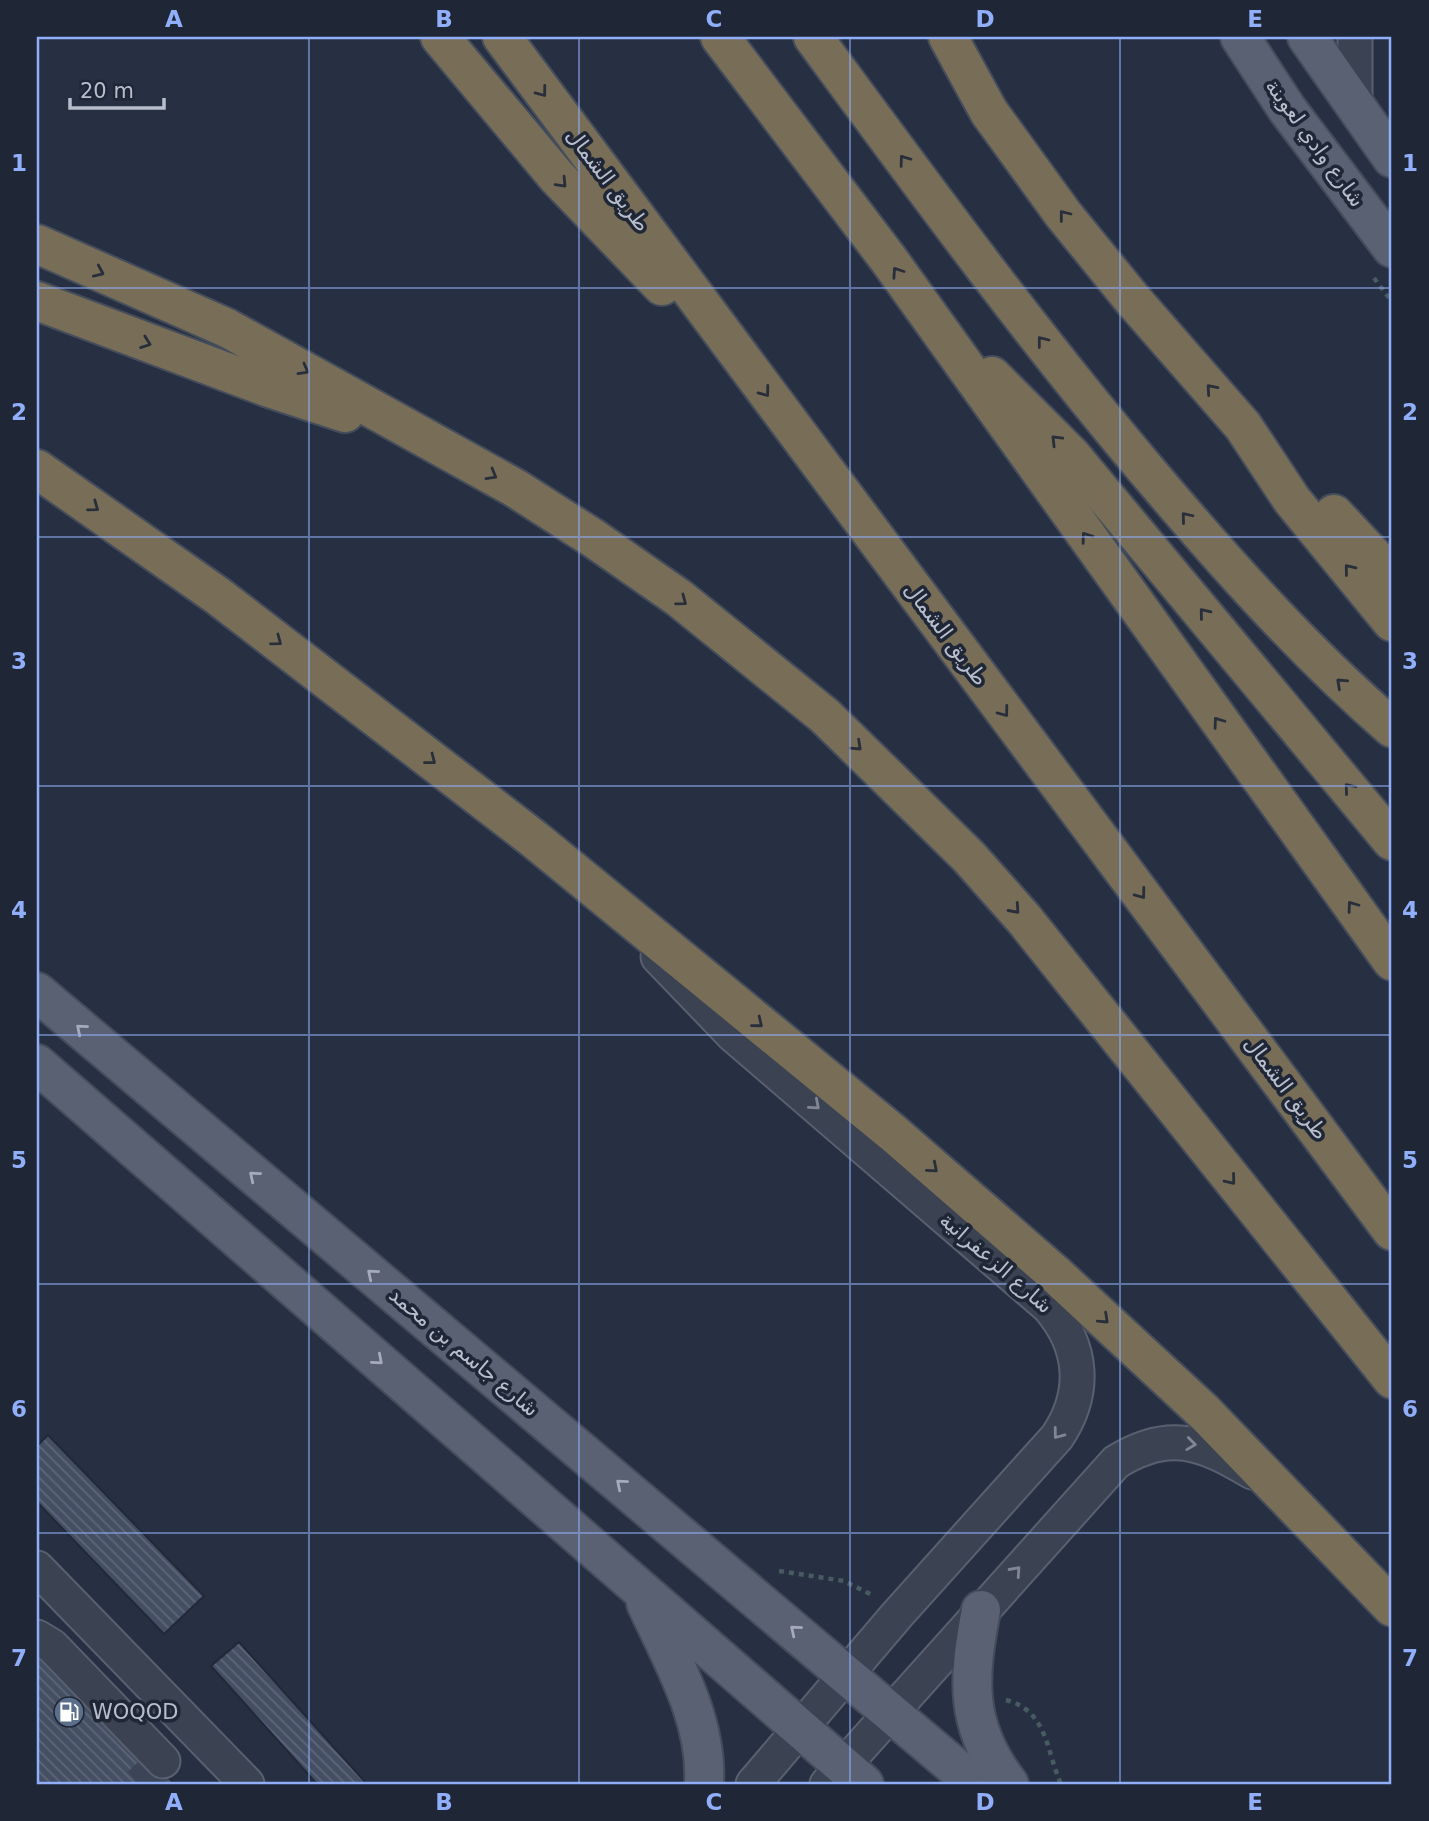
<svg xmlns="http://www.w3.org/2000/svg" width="1429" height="1821" viewBox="0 0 1429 1821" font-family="'DejaVu Sans',Cairo,sans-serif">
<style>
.building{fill:url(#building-back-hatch);stroke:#212939;stroke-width:2}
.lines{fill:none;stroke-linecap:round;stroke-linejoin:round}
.minor-tunnel{stroke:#3c4557;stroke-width:33;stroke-dasharray:33 17;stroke-linecap:butt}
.minor-casing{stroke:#59606f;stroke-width:37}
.major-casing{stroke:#444b5b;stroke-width:42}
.highway-casing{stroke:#454d5c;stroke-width:42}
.path{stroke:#475b60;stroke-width:4.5;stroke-dasharray:5 5;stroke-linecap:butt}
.minor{stroke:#3b4252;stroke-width:33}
.major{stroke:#596172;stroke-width:38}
.highway{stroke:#786e58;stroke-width:38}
.oneway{stroke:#282e3a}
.oneway2{stroke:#a5abba}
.oneway3{stroke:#808695}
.grid{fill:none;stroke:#90aef9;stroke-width:2;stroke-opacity:0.55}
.labels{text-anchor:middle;stroke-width:7;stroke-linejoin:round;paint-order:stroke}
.street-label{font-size:21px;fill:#b8becc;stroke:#1f2737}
.poi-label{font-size:21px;fill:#b8becc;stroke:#1f2737;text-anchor:start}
.neatline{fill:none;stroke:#90aef9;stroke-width:2.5}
.grid-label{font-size:23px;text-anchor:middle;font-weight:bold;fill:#90aef9}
</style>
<defs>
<pattern id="building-back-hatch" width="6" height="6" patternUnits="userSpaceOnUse" patternTransform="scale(1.75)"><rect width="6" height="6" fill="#454f64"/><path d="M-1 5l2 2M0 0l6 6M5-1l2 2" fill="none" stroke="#5e6779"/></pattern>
</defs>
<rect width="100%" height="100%" fill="#263042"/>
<!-- building -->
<g class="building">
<path d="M48 1435 204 1596 164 1634 37 1502V1446Z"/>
<path d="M239 1642 365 1782 362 1784H317L211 1666Z"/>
<path d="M41 1653 175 1784H37V1657Z"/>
</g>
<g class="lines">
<!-- minor-tunnel -->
<path class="minor-tunnel" d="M139 1784 157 1767"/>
<!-- minor casing -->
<g class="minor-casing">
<g id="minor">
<path d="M1355 106V37"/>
<path d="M658 957 733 1035 1049 1307C1084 1348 1086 1394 1057 1437L897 1615 753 1784"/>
<path d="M37 1568 247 1784"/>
<path d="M37 1637 52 1646 163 1761"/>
<path d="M827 1784 1116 1462C1169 1429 1202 1442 1252 1472"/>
</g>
</g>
<!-- major casing -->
<g class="major-casing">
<g id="major">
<path d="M1240 37 1287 109 1392 248"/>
<path d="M1307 37 1392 158"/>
<path d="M37 992 975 1784"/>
<path d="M37 1064 864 1784"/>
<path d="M646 1603C672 1660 708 1720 704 1784"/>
<path d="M981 1610C968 1678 964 1726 1009 1784"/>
</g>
</g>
<!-- highway casing -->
<g class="highway-casing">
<g id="highway">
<path d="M440 37 557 177 662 286"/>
<path d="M502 37 1392 1231"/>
<path d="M720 37 889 260 1392 961"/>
<path d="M813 37C925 189 1036 341 1159 485 1232 571 1307 654 1392 728"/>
<path d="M948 37 989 112 1063 214 1133 300 1243 426 1292 500 1392 622"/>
<path d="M37 244 227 328 515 488 593 538 679 598 825 716 969 857 1024 919 1392 1379"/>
<path d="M37 301 269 388 345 413"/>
<path d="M992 376 1071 455 1392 841"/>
<path d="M37 469 218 596 534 839 893 1133 1054 1273 1204 1412 1392 1607"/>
<path d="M1334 514 1392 576"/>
</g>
</g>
<!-- path -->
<g class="path">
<path d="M1374 278 1392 302"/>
<path d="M779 1571 844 1581 874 1596"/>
<path d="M1006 1700C1048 1711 1046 1751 1061 1784"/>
</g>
<!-- minor -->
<use href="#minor" class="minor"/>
<!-- major -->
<use href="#major" class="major"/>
<!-- highway -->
<use href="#highway" class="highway"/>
</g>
<!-- one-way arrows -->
<defs><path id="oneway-chevron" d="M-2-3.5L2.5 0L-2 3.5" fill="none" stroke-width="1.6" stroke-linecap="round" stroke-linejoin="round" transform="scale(1.75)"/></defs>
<g class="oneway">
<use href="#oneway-chevron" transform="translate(542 92) rotate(53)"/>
<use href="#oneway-chevron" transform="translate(904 160) rotate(-126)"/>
<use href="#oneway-chevron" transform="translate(562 183) rotate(47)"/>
<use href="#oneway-chevron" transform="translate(1064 215) rotate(-128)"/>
<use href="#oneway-chevron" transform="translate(99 272) rotate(24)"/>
<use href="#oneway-chevron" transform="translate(897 272) rotate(-124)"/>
<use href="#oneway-chevron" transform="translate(1042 341) rotate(-128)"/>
<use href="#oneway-chevron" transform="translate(146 343) rotate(20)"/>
<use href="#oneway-chevron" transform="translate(304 370) rotate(29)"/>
<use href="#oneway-chevron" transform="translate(1211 389) rotate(-131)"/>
<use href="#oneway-chevron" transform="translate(765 392) rotate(53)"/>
<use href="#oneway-chevron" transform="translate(1056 440) rotate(-135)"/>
<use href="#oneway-chevron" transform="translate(492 475) rotate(30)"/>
<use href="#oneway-chevron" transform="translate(94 507) rotate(36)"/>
<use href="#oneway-chevron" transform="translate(1186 517) rotate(-130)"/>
<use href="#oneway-chevron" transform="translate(1086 537) rotate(-126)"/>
<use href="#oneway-chevron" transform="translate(1349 569) rotate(-129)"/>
<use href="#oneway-chevron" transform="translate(682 601) rotate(37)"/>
<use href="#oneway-chevron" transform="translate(1204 613) rotate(-129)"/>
<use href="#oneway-chevron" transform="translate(277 641) rotate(37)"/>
<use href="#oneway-chevron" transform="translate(1341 683) rotate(-137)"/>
<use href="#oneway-chevron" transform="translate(1004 712) rotate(53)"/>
<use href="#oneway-chevron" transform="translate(1218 722) rotate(-126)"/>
<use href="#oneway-chevron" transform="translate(857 746) rotate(43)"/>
<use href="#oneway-chevron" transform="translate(431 760) rotate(38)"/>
<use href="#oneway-chevron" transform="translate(1349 788) rotate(-130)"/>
<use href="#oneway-chevron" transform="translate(1141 894) rotate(53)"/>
<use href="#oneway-chevron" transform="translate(1352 906) rotate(-126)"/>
<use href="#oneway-chevron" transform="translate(1015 909) rotate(48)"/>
<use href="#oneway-chevron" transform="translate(758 1023) rotate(39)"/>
<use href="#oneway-chevron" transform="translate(933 1168) rotate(41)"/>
<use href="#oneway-chevron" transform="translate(1231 1180) rotate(51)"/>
<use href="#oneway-chevron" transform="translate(1104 1319) rotate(43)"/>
</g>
<g class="oneway2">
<use href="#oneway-chevron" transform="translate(81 1029) rotate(-140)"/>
<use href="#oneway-chevron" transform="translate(254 1176) rotate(-140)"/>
<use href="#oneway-chevron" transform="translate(372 1274) rotate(-140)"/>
<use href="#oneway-chevron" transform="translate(378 1360) rotate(41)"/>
<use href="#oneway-chevron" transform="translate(621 1484) rotate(-140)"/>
<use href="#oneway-chevron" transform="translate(795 1630) rotate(-140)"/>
</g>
<g class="oneway3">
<use href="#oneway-chevron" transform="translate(815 1105) rotate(41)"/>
<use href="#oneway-chevron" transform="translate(1058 1434) rotate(127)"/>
<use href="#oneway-chevron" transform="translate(1191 1444) rotate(7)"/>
<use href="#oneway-chevron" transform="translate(1016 1571) rotate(-48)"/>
</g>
<!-- grid -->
<path class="grid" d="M309 37V1784M579 37V1784M850 37V1784M1120 37V1784M37 288H1392M37 537H1392M37 786H1392M37 1035H1392M37 1284H1392M37 1533H1392"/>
<!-- icons -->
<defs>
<g id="fuel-disc" transform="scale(1.575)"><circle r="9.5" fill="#5c6f8a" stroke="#1f2737"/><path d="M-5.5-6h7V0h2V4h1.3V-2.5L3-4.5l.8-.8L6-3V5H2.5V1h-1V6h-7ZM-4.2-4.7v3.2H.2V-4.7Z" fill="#fff"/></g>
</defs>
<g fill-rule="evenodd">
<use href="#fuel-disc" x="69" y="1712"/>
</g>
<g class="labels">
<!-- street labels -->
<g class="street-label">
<text transform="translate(1315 143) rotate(54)" y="7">شارع وادي لعوينة</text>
<text transform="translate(608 180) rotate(53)" y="7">طريق الشمال</text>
<text transform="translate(946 634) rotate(53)" y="7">طريق الشمال</text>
<text transform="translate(1286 1088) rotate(53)" y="7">طريق الشمال</text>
<text transform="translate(996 1263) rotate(41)" y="7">شارع الزعفرانية</text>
<text transform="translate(464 1352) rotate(40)" y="7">شارع جاسم بن محمد</text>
</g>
<!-- poi labels -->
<g class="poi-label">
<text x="92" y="1719">WOQOD</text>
</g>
</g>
<!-- border -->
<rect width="1429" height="1821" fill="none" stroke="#1f2737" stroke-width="77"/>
<!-- scale -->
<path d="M70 98v10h94v-10" fill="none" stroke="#b8becc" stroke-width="3.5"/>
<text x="80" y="98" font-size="21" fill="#b8becc" stroke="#1f2737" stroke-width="5" paint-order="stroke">20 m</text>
<rect x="38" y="38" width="1352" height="1745" class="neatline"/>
<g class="grid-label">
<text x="174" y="27">A</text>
<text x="444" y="27">B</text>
<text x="714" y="27">C</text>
<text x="985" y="27">D</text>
<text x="1255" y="27">E</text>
<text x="19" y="171">1</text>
<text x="1410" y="171">1</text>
<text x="19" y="420">2</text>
<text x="1410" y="420">2</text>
<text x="19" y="669">3</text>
<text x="1410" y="669">3</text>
<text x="19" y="918">4</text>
<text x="1410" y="918">4</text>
<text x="19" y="1168">5</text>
<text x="1410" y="1168">5</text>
<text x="19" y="1417">6</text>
<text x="1410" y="1417">6</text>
<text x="19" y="1666">7</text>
<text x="1410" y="1666">7</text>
<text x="174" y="1810">A</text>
<text x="444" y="1810">B</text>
<text x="714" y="1810">C</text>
<text x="985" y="1810">D</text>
<text x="1255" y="1810">E</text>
</g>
</svg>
